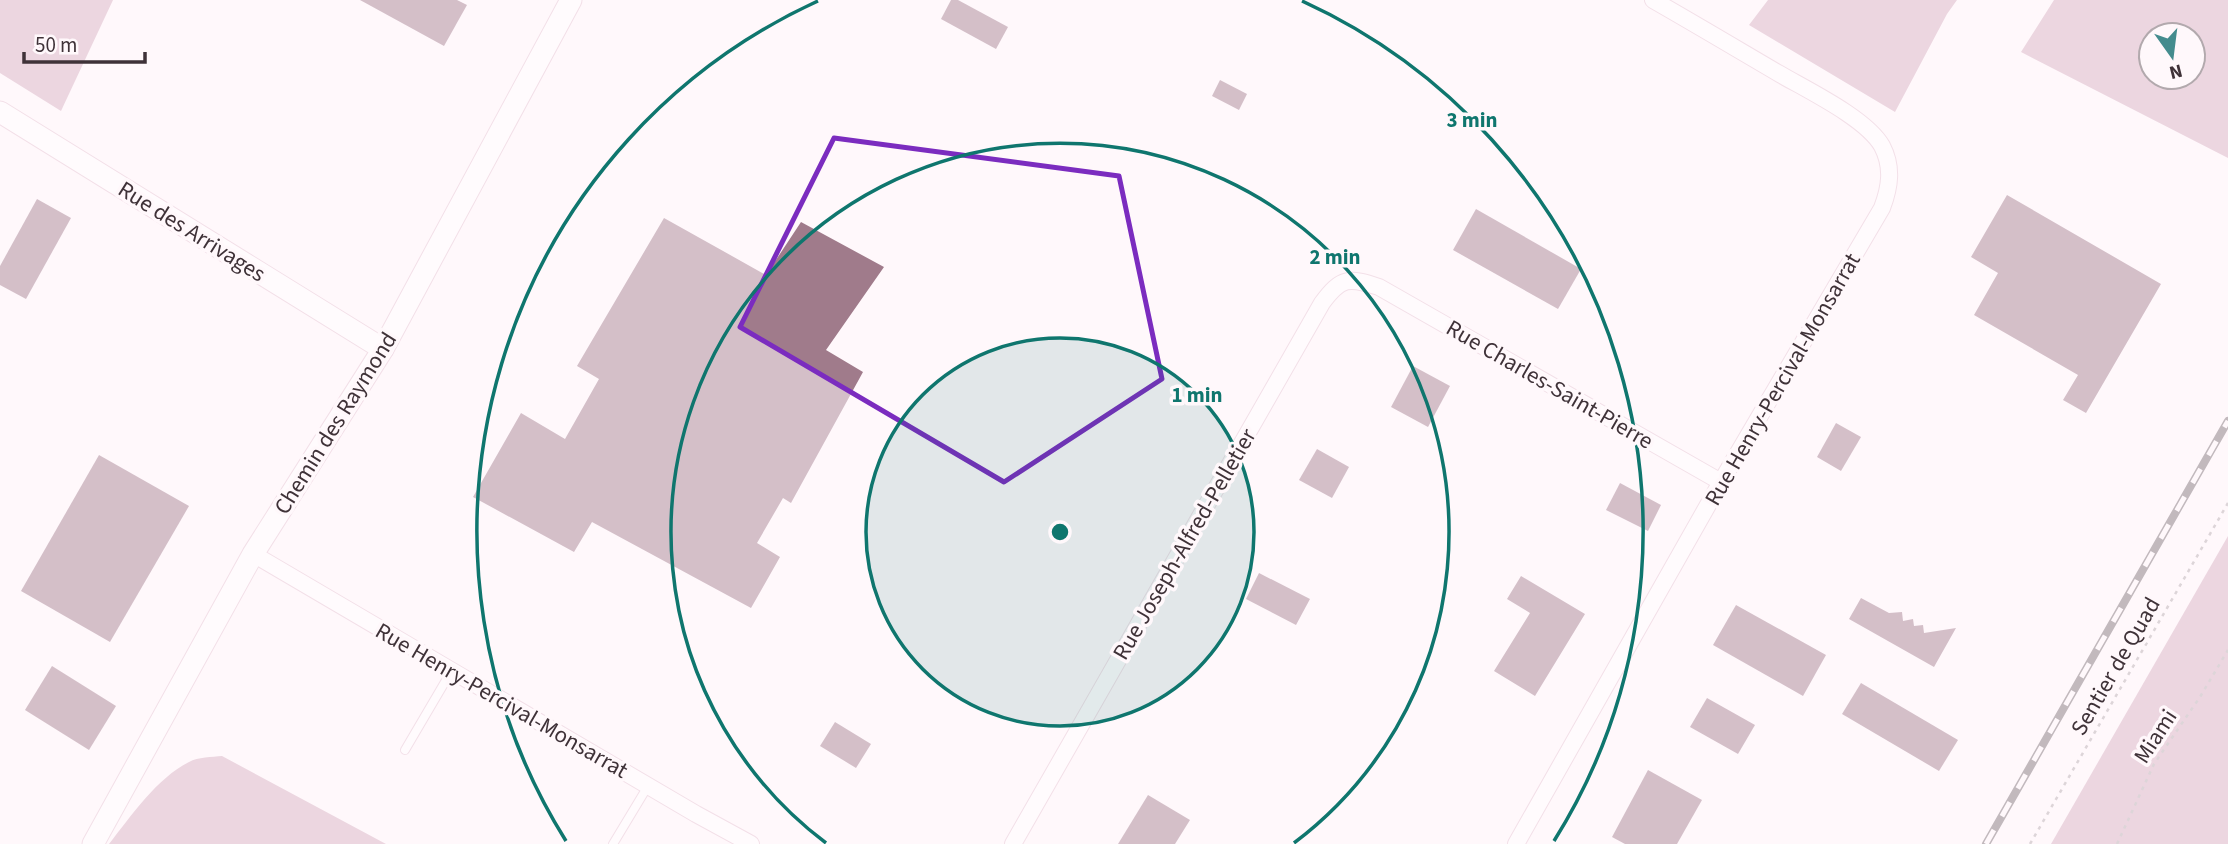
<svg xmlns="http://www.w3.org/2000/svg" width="2228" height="844" viewBox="0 0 2228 844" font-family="'Source Sans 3',sans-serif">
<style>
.forest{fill:#d5aebf;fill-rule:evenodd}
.building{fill:#a07b8b}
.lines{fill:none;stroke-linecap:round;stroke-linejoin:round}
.lane-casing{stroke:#e4c3d1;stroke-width:10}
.street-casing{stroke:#e4c3d1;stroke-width:18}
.secondary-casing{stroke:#e4c3d1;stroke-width:23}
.path{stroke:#b3aaae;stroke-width:2.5;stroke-dasharray:3.5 5;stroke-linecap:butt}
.lane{stroke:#fff;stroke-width:8}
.street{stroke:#fff;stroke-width:16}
.secondary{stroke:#fff;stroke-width:21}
.rail-casing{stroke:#786d72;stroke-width:8}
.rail{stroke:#fff8fb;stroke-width:5;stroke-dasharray:16;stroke-linecap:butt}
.marked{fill:none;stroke:#7b2cbf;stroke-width:5;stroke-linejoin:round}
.ring{fill:none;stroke:#0f766e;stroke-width:3.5}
.labels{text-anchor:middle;stroke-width:7;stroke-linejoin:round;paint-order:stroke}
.street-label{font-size:23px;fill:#3f3238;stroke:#fff8fb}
.centre{fill:#0f766e;stroke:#fff8fb;stroke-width:3.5}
.ring-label{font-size:21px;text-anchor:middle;font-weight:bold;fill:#0f766e;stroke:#fff8fb;stroke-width:7;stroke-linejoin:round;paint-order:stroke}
</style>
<rect width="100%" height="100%" fill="#fff8fb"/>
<!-- forest -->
<g class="forest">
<path d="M0 0H113L61 111 0 73Z"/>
<path d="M1768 0H1957L1947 14 1895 112 1749 25Z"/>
<path d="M2054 0H2228V158L2021 52ZM2151 35H2193V77H2151Z"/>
<path d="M2228 536V844H2051Z"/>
<path d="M222 756 386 844H109C131 816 157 778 189 762 198 757 212 757 222 756Z"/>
</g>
<!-- building -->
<g class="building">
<path d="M360 0H457L467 5 444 46Z"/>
<path d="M951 0H958L1008 27 996 49 941 19Z"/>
<path d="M1220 80 1247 94 1239 110 1212 96Z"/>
<path d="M2007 195 2161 284 2086 413 2063 400 2078 375 1974 315 1998 273 1971 257Z"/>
<path d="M37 199 71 218 26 299 0 285V266Z"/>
<path d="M1476 209 1581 269 1558 309 1453 250Z"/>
<path d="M664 218 766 275 801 222 884 267 826 350 863 372 791 503 783 498 757 543 780 557 751 608 592 522 574 552 473 497 521 413 565 439 599 379 577 366Z"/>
<path d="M1413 366 1450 386 1428 427 1391 407Z"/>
<path d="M1836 423 1861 437 1841 471 1817 457Z"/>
<path d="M1317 449 1349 467 1332 498 1299 480Z"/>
<path d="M99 455 189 506 110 642 21 591Z"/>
<path d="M1620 483 1661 505 1648 531 1606 510Z"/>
<path d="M1259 573 1310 599 1296 625 1246 599Z"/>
<path d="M1521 576 1585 614 1535 696 1494 671 1530 613 1507 599Z"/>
<path d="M1861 598 1889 613 1902 612 1903 621 1913 619 1914 626 1923 625 1924 633 1956 628 1934 667 1849 619Z"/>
<path d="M1736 605 1826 655 1803 696 1713 645Z"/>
<path d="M52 666 116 706 89 750 25 710Z"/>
<path d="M1861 683 1958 740 1939 771 1842 714Z"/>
<path d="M1707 698 1755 725 1738 754 1690 727Z"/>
<path d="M835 722 871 744 856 768 820 746Z"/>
<path d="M1648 770 1702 800 1677 844H1625L1612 837Z"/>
<path d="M1148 795 1190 820 1175 844H1118Z"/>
</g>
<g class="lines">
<!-- lane casing -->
<g class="lane-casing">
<g id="lane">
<path d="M405 750 452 670"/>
<path d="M613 844 648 786"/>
</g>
</g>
<!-- street casing -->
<g class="street-casing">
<g id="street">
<path d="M253 554 696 814 751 844"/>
<path d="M1013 844 1322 303C1341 277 1349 277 1379 287L1721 482"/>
<path d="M1516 844 1721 482 1882 208C1890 187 1893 167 1882 146 1866 118 1807 90 1778 73 1737 49 1695 24 1653 0"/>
</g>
</g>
<!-- secondary casing -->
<g class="secondary-casing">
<g id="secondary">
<path d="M0 112 383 349"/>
<path d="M93 844 253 554 383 349 571 0"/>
</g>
</g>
<!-- path -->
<g class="path">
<path d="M2030 844 2228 503"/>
<path d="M2117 844 2154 764 2200 697 2228 650"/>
</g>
<!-- lane -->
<use href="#lane" class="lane"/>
<!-- street -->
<use href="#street" class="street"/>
<!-- secondary -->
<use href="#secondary" class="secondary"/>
<!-- rail casing -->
<g class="rail-casing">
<path id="rail" d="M1986 844 2228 421"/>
</g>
<!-- rail -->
<use href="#rail" class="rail"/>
</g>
<!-- marked area -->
<path d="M0 0H2228V844H0ZM834 138 1119 176 1162 379 1004 482 740 327Z" fill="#fff8fb" fill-opacity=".55" fill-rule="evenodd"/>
<path class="marked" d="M834 138 1119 176 1162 379 1004 482 740 327Z"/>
<!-- distance rings -->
<circle cx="1060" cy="532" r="194" fill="#0f766e" fill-opacity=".12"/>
<g class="ring">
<circle cx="1060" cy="532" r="194"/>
<path d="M826 843A389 389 0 1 1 1294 843"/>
<path d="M566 841A583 583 0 0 1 818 1M1302 1A583 583 0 0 1 1554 841"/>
</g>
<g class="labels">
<!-- street labels -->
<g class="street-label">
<text transform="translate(192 231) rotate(32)" y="8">Rue des Arrivages</text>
<text transform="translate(1782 379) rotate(-60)" y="8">Rue Henry-Percival-Monsarrat</text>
<text transform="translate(1550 384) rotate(30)" y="8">Rue Charles-Saint-Pierre</text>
<text transform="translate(335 423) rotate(-58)" y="8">Chemin des Raymond</text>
<text transform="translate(1184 544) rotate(-60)" y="8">Rue Joseph-Alfred-Pelletier</text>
<text transform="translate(2115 666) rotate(-60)" y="8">Sentier de Quad</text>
<text transform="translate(502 700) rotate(30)" y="8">Rue Henry-Percival-Monsarrat</text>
<text transform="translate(2155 736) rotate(-57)" y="8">Miami</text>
</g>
</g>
<circle cx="1060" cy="532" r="10" class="centre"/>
<g class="ring-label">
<text x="1472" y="127">3 min</text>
<text x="1335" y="264">2 min</text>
<text x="1197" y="402">1 min</text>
</g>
<!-- north arrow -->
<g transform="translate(2172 56) rotate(166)"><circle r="33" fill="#fff8fb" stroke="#b2a9ad" stroke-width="2"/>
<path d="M0-5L12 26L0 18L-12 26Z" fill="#448c8e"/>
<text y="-10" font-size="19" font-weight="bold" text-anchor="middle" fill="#3f3238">N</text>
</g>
<!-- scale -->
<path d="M24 52v10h121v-10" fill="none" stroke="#3f3238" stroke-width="3.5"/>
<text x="35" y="52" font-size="21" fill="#3f3238" stroke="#fff8fb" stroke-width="5" paint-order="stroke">50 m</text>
</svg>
